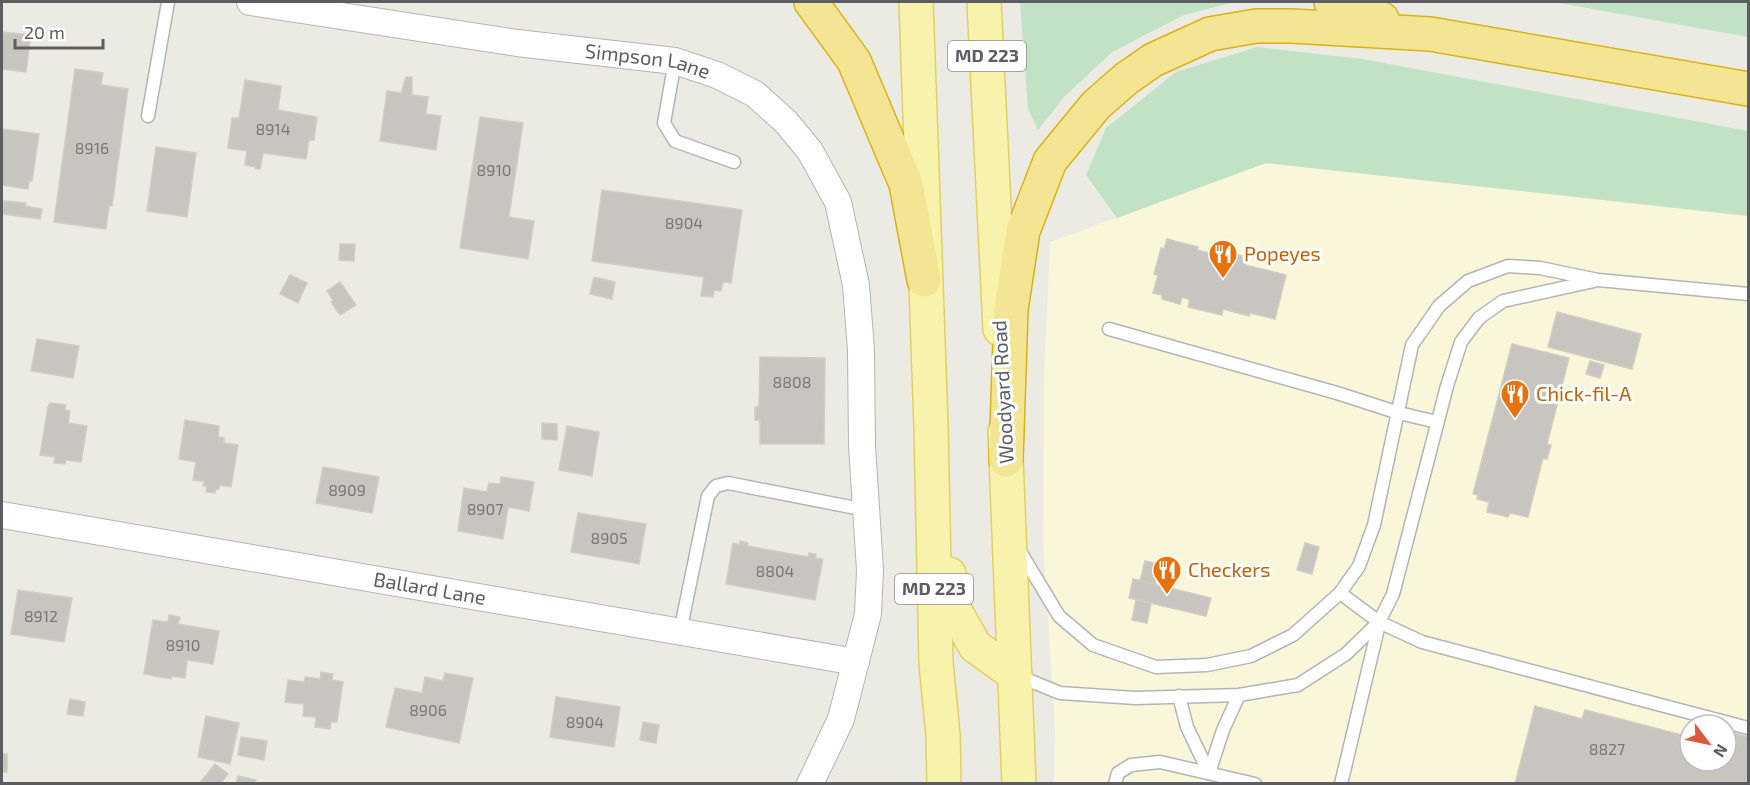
<svg xmlns="http://www.w3.org/2000/svg" width="1750" height="785" viewBox="0 0 1750 785" font-family="'Exo 2',sans-serif">
<style>
.commercial{fill:#faf6d9;fill-rule:evenodd}
.green{fill:#c1e2c5}
.building{fill:#c8c5c0;stroke:#d0cdc1;stroke-width:1.5}
.lines{fill:none;stroke-linecap:round;stroke-linejoin:round}
.service-casing{stroke:#b3b4b9;stroke-width:15}
.minor-casing{stroke:#b3b4b9;stroke-width:28}
.primary-casing{stroke:#e4ce64;stroke-width:36}
.motorway-casing{stroke:#dab214;stroke-width:36}
.service{stroke:#fff;stroke-width:12}
.minor{stroke:#fff;stroke-width:26}
.primary{stroke:#f7f3ac;stroke-width:33}
.motorway{stroke:#f3e593;stroke-width:33}
.labels{text-anchor:middle;stroke-width:6;stroke-linejoin:round;paint-order:stroke}
.number-label{font-size:16px;fill:#76777a}
.shield{fill:#fff;stroke:#8c8e91;stroke-width:1.5}
.shield-label{font-size:18px;font-weight:bold;fill:#5b5d62}
.street-label{font-size:20px;fill:#5b5d62;stroke:#fff}
.food-label{font-size:20px;fill:#c56008;stroke:#fff;text-anchor:start}
</style>
<rect width="100%" height="100%" fill="#ecebe3"/>
<!-- commercial -->
<path class="commercial" d="M1266 163 1748 216V783H1054L1055 730 1043 544 1044 380 1050 242ZM1690 725H1726V761H1690Z"/>
<!-- green -->
<g class="green">
<path d="M1020 2H1235L1184 15 1112 52 1065 96 1038 130 1028 109Z"/>
<path d="M1554 2H1748V37Z"/>
<path d="M1257 47 1362 59 1748 131V216L1266 163 1117 218 1086 175 1106 128 1176 72Z"/>
</g>
<!-- building -->
<g class="building">
<path d="M2 32 31 35 26 72 2 69Z"/>
<path d="M75 69 103 73 101 85 128 89 112 206H109L106 229 54 222Z"/>
<path d="M406 77H412V95L428 97 426 114 441 116 436 150 380 141 387 91 401 93Z"/>
<path d="M245 80 281 86 278 110 317 117 314 140H309L306 159 263 153 260 169H256V167L245 165 247 151 228 148 232 118H239Z"/>
<path d="M480 117 523 123 509 217 534 221 528 259 460 248Z"/>
<path d="M2 129 39 134 32 181H29L28 189 2 185Z"/>
<path d="M156 147 196 153 187 217 147 211Z"/>
<path d="M602 190 742 210 731 283 723 282 721 291 714 290 713 297 701 296 704 277 592 261Z"/>
<path d="M4 201 26 203 25 206 42 209 40 219 3 214Z"/>
<path d="M1167 239 1198 247 1197 250 1225 257 1226 252 1247 257 1245 265 1286 275 1275 319 1250 313 1249 316 1223 309 1222 315 1188 307 1190 300 1182 297 1180 304 1162 299V295L1153 293 1158 275 1154 274 1161 248 1164 249Z"/>
<path d="M340 244H355L354 261 339 260Z"/>
<path d="M290 275 307 283 298 303 280 294Z"/>
<path d="M594 277 615 282 612 299 590 294Z"/>
<path d="M340 282 356 305 340 315 331 302 333 300 327 291Z"/>
<path d="M1557 312 1641 334 1632 369 1548 347Z"/>
<path d="M37 339 79 346 73 378 31 371Z"/>
<path d="M1512 344 1569 358 1547 444 1551 445 1547 459 1543 458 1528 517 1510 513 1508 517 1487 512 1489 502 1477 499 1478 495 1473 494Z"/>
<path d="M760 357 825 358 824 444H760V420H755V407H759Z"/>
<path d="M1590 361 1604 365 1600 378 1586 374Z"/>
<path d="M50 403 66 405 65 410 70 411 68 423 87 426 81 462 66 460 65 464 54 463 55 457 40 455 48 407Z"/>
<path d="M185 420 219 426 218 437 224 438V443L238 445 231 487 220 485 219 489H216L215 493 206 492 207 486H203L204 481 193 480 196 462 179 459Z"/>
<path d="M542 423 557 424V440L542 439Z"/>
<path d="M567 426 599 432 592 476 559 470Z"/>
<path d="M323 467 379 477 372 513 316 503Z"/>
<path d="M501 477 534 482 529 511 508 507 503 539 458 531 464 488 487 492 489 483 500 484Z"/>
<path d="M578 513 646 524 639 564 571 552Z"/>
<path d="M740 541 748 543 747 546 808 557 809 553 816 554 815 558 823 559 815 600 726 584 733 543 739 545Z"/>
<path d="M1305 543 1319 547 1312 574 1297 570Z"/>
<path d="M1145 561 1160 564 1155 585 1140 581Z"/>
<path d="M1133 579 1211 598 1206 616 1129 598Z"/>
<path d="M18 590 72 598 64 642 11 634Z"/>
<path d="M1136 600 1151 603 1147 623 1132 620Z"/>
<path d="M169 615 180 617 178 624 219 631 213 664 187 660 185 678 172 676 171 679 144 674 153 620 168 622Z"/>
<path d="M321 672 333 674 332 680 343 682 337 722H331L330 729 315 727 316 717 303 716 304 704 285 702 288 680 304 682 305 677 320 679Z"/>
<path d="M445 673 473 678 459 743 386 727 395 688 422 693 425 677 443 681Z"/>
<path d="M556 697 620 707 614 747 550 737Z"/>
<path d="M70 699 85 702 83 716 67 714Z"/>
<path d="M1535 706 1582 719 1585 710 1690 737V761H1726V731L1748 737V784H1515Z"/>
<path d="M206 716 239 723 230 764 198 757Z"/>
<path d="M643 722 659 725 656 743 640 740Z"/>
<path d="M241 737 267 741 264 760 238 755Z"/>
<rect x="2" y="754" width="5" height="18"/>
<path d="M215 764 228 774 220 784H199Z"/>
<path d="M238 776 256 780 255 784H236Z"/>
</g>
<g class="lines">
<!-- service casing -->
<g class="service-casing">
<g id="service">
<path d="M675 61 664 123 675 141 734 162"/>
<path d="M148 116 168 2"/>
<path d="M1109 329 1337 393 1399 413 1437 422"/>
<path d="M1018 548 1059 616 1093 645 1156 667 1207 665 1251 656 1293 635 1340 593 1359 566 1374 525 1412 345 1439 306 1468 281 1508 266 1540 268 1598 280 1748 294"/>
<path d="M1340 593 1379 622 1422 642 1748 728"/>
<path d="M680 632 708 496 716 486 728 483 866 510"/>
<path d="M1016 675 1060 693 1135 698 1239 695 1298 685 1346 654 1379 622 1393 594 1447 386 1461 342 1479 318 1503 301 1594 281"/>
<path d="M1179 696 1187 727 1209 773"/>
<path d="M1209 773 1223 730 1239 695"/>
<path d="M1115 784 1118 773 1131 765 1160 762 1255 784"/>
<path d="M1341 784 1379 624"/>
</g>
</g>
<!-- minor casing -->
<g class="minor-casing">
<g id="minor">
<path id="s1" d="M250 2 517 43 675 61 717 75 755 94 786 122 810 151 838 202 856 285 861 350 862 446 870 570 868 614 841 719 810 784"/>
<path id="s2" d="M2 515 856 662"/>
</g>
</g>
<!-- primary casing -->
<g class="primary-casing">
<g id="primary">
<path d="M916 2 931 426 936 663 943 735 944 784"/>
<path d="M984 2 1000 329"/>
<path d="M1005 432 1019 784"/>
<path d="M949 574 953 607 975 646 1015 675"/>
</g>
</g>
<!-- motorway casing -->
<g class="motorway-casing">
<g id="motorway">
<path d="M811 2 854 61 906 184 924 280"/>
<path d="M1331 2 1382 19"/>
<path d="M1006 460 1011 309 1023 231 1050 161 1096 105 1127 78 1153 60 1210 34 1256 26H1292L1430 34 1748 89"/>
</g>
</g>
<!-- service -->
<use href="#service" class="service"/>
<!-- minor -->
<use href="#minor" class="minor"/>
<!-- primary -->
<use href="#primary" class="primary"/>
<!-- motorway -->
<use href="#motorway" class="motorway"/>
</g>
<!-- icons -->
<defs>
<g id="restaurant-pin" transform="scale(1.5)"><path d="M0 17L-7.5 6A9.5 9.5 0 1 1 7.5 6Z" fill="#e8710a" stroke="#fff"/><path d="M-5-6h1v4h1v-4h1v4h1v-4h1v5L-1.5 .5V6h-2V.5L-5-1ZM5-6V6H3V1.5H1.5Q1.5-4 5-6Z" fill="#fff"/></g>
</defs>
<g fill-rule="evenodd">
<use href="#restaurant-pin" x="1223" y="254"/>
<use href="#restaurant-pin" x="1515" y="394"/>
<use href="#restaurant-pin" x="1167" y="570"/>
</g>
<g class="labels">
<!-- number labels -->
<g class="number-label">
<text x="273" y="135">8914</text>
<text x="92" y="154">8916</text>
<text x="494" y="176">8910</text>
<text x="684" y="229">8904</text>
<text x="792" y="388">8808</text>
<text x="347" y="496">8909</text>
<text x="485" y="515">8907</text>
<text x="609" y="544">8905</text>
<text x="775" y="577">8804</text>
<text x="41" y="622">8912</text>
<text x="183" y="651">8910</text>
<text x="428" y="716">8906</text>
<text x="585" y="728">8904</text>
<text x="1607" y="755">8827</text>
</g>
<!-- shield labels -->
<g class="shield">
<rect x="948" y="41" width="78" height="30" rx="4.5"/>
<rect x="895" y="574" width="78" height="30" rx="4.5"/>
</g>
<g class="shield-label">
<text x="987" y="62">MD 223</text>
<text x="934" y="595">MD 223</text>
</g>
<!-- street labels -->
<g class="street-label">
<text dy="7" stroke="none"><textPath href="#s1" startOffset="402">Simpson Lane</textPath></text>
<text transform="translate(1003 392) rotate(-93)" y="7">Woodyard Road</text>
<text dy="7" stroke="none"><textPath href="#s2" startOffset="434">Ballard Lane</textPath></text>
</g>
<!-- food labels -->
<g class="food-label">
<text x="1244" y="261">Popeyes</text>
<text x="1536" y="401">Chick-fil-A</text>
<text x="1188" y="577">Checkers</text>
</g>
</g>
<!-- border -->
<rect width="1750" height="785" fill="none" stroke="#5b5d62" stroke-width="6"/>
<!-- north arrow -->
<g transform="translate(1708 743) rotate(122)"><circle r="28" fill="#ffffff" stroke="#bdbec0" stroke-width="1.5"/>
<path d="M0-4.5L10 22L0 15L-10 22Z" fill="#d95a3c"/>
<text y="-9" font-size="16" font-weight="bold" text-anchor="middle" fill="#5b5d62">N</text>
</g>
<!-- scale -->
<path d="M15 39v9h88v-9" fill="none" stroke="#5b5d62" stroke-width="3"/>
<text x="24" y="39" font-size="18" fill="#5b5d62" stroke="#ffffff" stroke-width="4.5" paint-order="stroke">20 m</text>
</svg>
